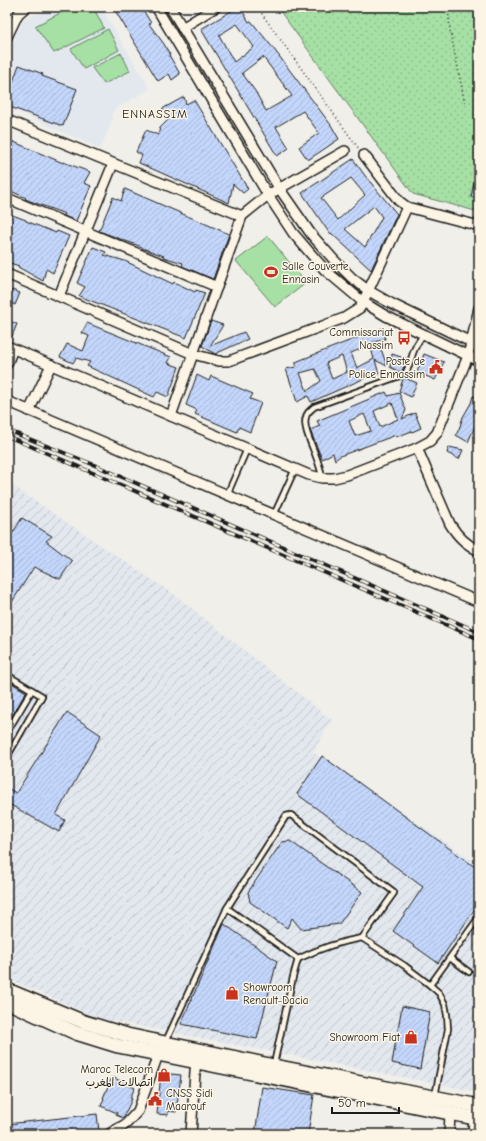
<svg xmlns="http://www.w3.org/2000/svg" width="486" height="1141" viewBox="0 0 486 1141" font-family="'Comic Neue','Playpen Sans Arabic',sans-serif">
<style>
.built{fill:#e3e8ee}
.industrial{fill:url(#industrial-furrows)}
.green{fill:url(#green-dots);stroke:#617e60}
.pitch{fill:#a6e0a5;stroke:#617e60}
.building{fill:url(#building-hatch);stroke:#1c1c1c;fill-rule:evenodd}
.lines{fill:none;stroke-linecap:round;stroke-linejoin:round}
.lane-casing{stroke:#1c1c1c;stroke-width:8}
.street-casing{stroke:#1c1c1c;stroke-width:12}
.secondary-casing{stroke:#1c1c1c;stroke-width:16}
.path{stroke:#1c1c1c;stroke-width:1.5;stroke-dasharray:1 3;stroke-linecap:butt}
.lane{stroke:#fcf5e5;stroke-width:4.5}
.street{stroke:#fcf5e5;stroke-width:9}
.secondary{stroke:#fcf5e5;stroke-width:13}
.rail-casing{stroke:#1c1c1c;stroke-width:4}
.rail{stroke:#fcf5e5;stroke-width:2.5;stroke-dasharray:8;stroke-linecap:butt}
.labels{text-anchor:middle;stroke-width:3;stroke-linejoin:round;paint-order:stroke}
.poi-label{font-size:11px;fill:#1c1c1c;stroke:#fcf5e5;text-anchor:end}
.neighbourhood-label{font-size:12px;letter-spacing:1px;fill:#1c1c1c;stroke:#fcf5e5}
</style>
<defs>
<pattern id="industrial-furrows" width="10" height="10" patternUnits="userSpaceOnUse"><rect width="10" height="10" fill="#e3e8ee"/><path d="M-1 1l2-2M0 10L10 0M9 11l2-2" fill="none" stroke="#c2c6cc"/></pattern>
<pattern id="green-dots" width="8" height="8" patternUnits="userSpaceOnUse"><rect width="8" height="8" fill="#a6e0a5"/><path d="M2 2h.1M6 6h.1" fill="none" stroke="#8ec08d" stroke-width="1.8" stroke-linecap="round"/></pattern>
<pattern id="building-hatch" width="6" height="6" patternUnits="userSpaceOnUse"><rect width="6" height="6" fill="#c3d6fb"/><path d="M-1 1l2-2M0 6l6-6M5 7l2-2" fill="none" stroke="#a7b7d7"/></pattern>
</defs>
<rect width="100%" height="100%" fill="#f1efe9"/>
<filter id="ink" filterUnits="userSpaceOnUse"><feTurbulence type="fractalNoise" baseFrequency=".025" numOctaves="2"/><feDisplacementMap in="SourceGraphic" scale="8" xChannelSelector="R" yChannelSelector="G"/><feConvolveMatrix kernelMatrix="1 2 1 2 8 2 1 2 1" color-interpolation-filters="sRGB"/></filter>
<g filter="url(#ink)">
<!-- built -->
<path class="built" d="M56 7H101L150 89 115 109 111 116 113 119 100 149 7 107V56L23 19Z"/>
<!-- industrial -->
<path class="industrial" d="M7 482 175 595 332 720 313 752 479 865V1092L98 1018 7 978Z"/>
<!-- green -->
<path class="green" d="M277 7H479V212L413 194Z"/>
<!-- pitch -->
<g class="pitch">
<path d="M72 7H93L104 28 54 53 35 26Z"/>
<path d="M108 29 119 50 84 69 71 49Z"/>
<path d="M121 53 130 71 104 84 92 68Z"/>
<path d="M268 236 306 283 275 307 236 261Z"/>
</g>
<!-- building -->
<g class="building">
<path d="M113 7H141L151 23 149 24 164 44 170 55H169L180 74 172 80 169 74 158 81Z"/>
<path d="M238 7H240L249 22 251 21 273 48 331 125 339 139 308 160 299 147 319 133 303 111 276 127 289 148 277 156 201 29ZM237 24 254 47 234 62 219 35ZM263 57 292 96 266 111 255 91 242 73Z"/>
<path d="M19 65 43 74 42 76 77 89 63 126 7 106V89L10 90Z"/>
<path d="M184 97 186 104 194 100 248 189 243 193 233 184 229 203 139 163 142 155 136 152 146 130 158 135 160 128 169 119 162 109Z"/>
<path d="M7 139 63 163V162L90 172 84 183 91 186 76 221 64 216 65 214 25 199 26 198 7 189Z"/>
<path d="M353 159 366 177 397 214 371 270 331 233 330 234 302 193ZM351 178 365 195 338 220 321 198ZM374 206 382 217 365 247 345 229Z"/>
<path d="M476 173H479V199L471 197Z"/>
<path d="M125 189 229 234 213 279 182 266 183 263 163 257 164 256 142 248V247L99 231 113 197 121 201Z"/>
<path d="M7 213 26 220V221L56 233 57 231 69 236 53 273 46 269 43 281 18 267 19 266 7 262Z"/>
<path d="M93 247 106 252 104 255 125 261 173 284 174 282 195 292 196 290 205 293 186 338 79 296 85 287 77 283Z"/>
<path d="M12 290 20 293 15 305 7 301V293L10 295Z"/>
<path d="M7 320 17 324 10 341 7 340Z"/>
<path d="M211 321 223 325 210 346 244 332 248 339 215 354 202 346Z"/>
<path d="M87 323 171 357 168 363 179 367 168 397 157 392 154 397 87 366 90 362 76 358 73 363 60 357 67 344 83 351 89 336 82 333Z"/>
<path d="M382 328 385 339 368 344 381 349 387 366 375 360 379 374 372 377V375L311 402 308 396 297 402 286 369 296 367V362L303 359ZM370 345 374 359 357 368 351 353ZM342 356 347 372 332 379 326 363ZM315 369 321 381 307 391 300 373Z"/>
<path d="M392 354 407 359 402 371 400 372 390 367Z"/>
<path d="M424 354 444 362 435 380 417 372Z"/>
<path d="M197 375 209 381 211 376 253 394 250 399 261 403 250 432 239 427 237 432 195 414 197 410 186 405Z"/>
<path d="M405 378 417 383 411 397 399 391 403 379Z"/>
<path d="M386 392 388 396 399 393 406 410 402 419 415 413 421 428 412 432V431L396 437V435L340 456 335 460 333 453 322 459 310 430 320 426 317 421ZM392 403 398 419 380 427 374 411ZM364 414 371 431 355 436 349 421Z"/>
<path d="M473 396 479 398V428L475 426 468 442 456 435 459 429 463 417 471 403Z"/>
<path d="M449 447 463 450 459 459 447 453Z"/>
<path d="M22 518 52 536 46 541 72 561 60 579 34 567 7 610V542Z"/>
<path d="M7 680 26 692 7 725Z"/>
<path d="M67 712 101 735 56 815 65 820 59 832 7 803V788L16 793Z"/>
<path d="M322 756 479 870V903L438 963 393 931 423 887 297 794Z"/>
<path d="M290 841 362 892 339 924 301 929 292 918 287 928 250 902 248 892 282 842Z"/>
<path d="M224 924 277 961 257 1039 181 1024Z"/>
<path d="M402 1006 430 1012 420 1069 392 1063Z"/>
<path d="M161 1073 181 1075 176 1112 168 1111V1115L157 1114Z"/>
<path d="M112 1077 135 1088 130 1098 132 1099 123 1118 116 1115 117 1113 101 1106 104 1098H103Z"/>
<path d="M262 1087 314 1095 308 1134H255Z"/>
<path d="M97 1114 99 1131 71 1134H7V1124Z"/>
</g>
<g class="lines">
<!-- lane casing -->
<g class="lane-casing">
<g id="lane">
<path d="M322 478C321 460 301 430 306 417 307 412 311 410 314 407L405 374C410 366 411 357 415 348 417 343 421 339 423 334"/>
<path d="M227 495 247 449"/>
<path d="M274 515 295 469"/>
<path d="M7 675 42 696 7 757"/>
<path d="M7 732 32 690"/>
<path d="M227 908 298 959C320 948 338 942 362 938L405 966 430 985 439 993 445 1004 447 1015 448 1029 435 1096"/>
<path d="M450 958 469 972"/>
<path d="M430 985 479 917"/>
<path d="M166 1041 227 908 286 816 291 815 394 892V893L362 938"/>
<path d="M274 1064 293 977 298 959"/>
<path d="M472 1119 471 1129 474 1134"/>
</g>
</g>
<!-- street casing -->
<g class="street-casing">
<g id="street">
<path d="M156 7 268 195 293 233 311 254 325 270 363 302 386 316 479 361"/>
<path d="M170 7 279 188 311 234 334 260 352 278 369 291 392 304 479 346"/>
<path d="M182 28 216 7"/>
<path d="M7 37 18 14 26 7"/>
<path d="M7 120 242 216 268 195 345 151"/>
<path d="M364 155 399 201 407 207 479 226"/>
<path d="M7 198 217 287"/>
<path d="M7 274 193 354 219 361H229L344 318 360 308 363 302 407 207"/>
<path d="M59 296 113 164"/>
<path d="M7 346 309 475 322 478H334L347 475 417 448 430 441 437 433 468 356 479 308"/>
<path d="M7 364 13 349"/>
<path d="M7 401 479 602"/>
<path d="M29 411 51 365"/>
<path d="M171 416 242 216"/>
<path d="M417 448 450 524C458 537 466 544 479 551"/>
<path d="M109 1134 126 1124 138 1111 158 1055"/>
<path d="M191 1134 196 1057"/>
<path d="M449 1134 450 1114"/>
</g>
</g>
<!-- secondary casing -->
<g class="secondary-casing">
<g id="secondary">
<path d="M7 990 84 1022 127 1035 274 1066 479 1106"/>
<path d="M7 1002 76 1033 118 1046 479 1119"/>
</g>
</g>
<!-- path -->
<g class="path">
<path d="M257 7 359 149"/>
<path d="M448 7 450 30 465 103"/>
</g>
<!-- lane -->
<use href="#lane" class="lane"/>
<!-- street -->
<use href="#street" class="street"/>
<!-- secondary -->
<use href="#secondary" class="secondary"/>
<!-- rail casing -->
<g class="rail-casing">
<g id="rail">
<path d="M7 430 92 464 479 632"/>
<path d="M7 436 479 639"/>
</g>
</g>
<!-- rail -->
<use href="#rail" class="rail"/>
</g>
</g>
<!-- icons -->
<defs>
<g id="stadium-bare" transform="scale(1.08)"><path d="M0-5a6.5 5 0 1 0 0 10a6.5 5 0 1 0 0-10ZM-3.5-1.8h7v3.6h-7Z" fill="#c8321e" stroke="#fcf5e5" stroke-width="2.5" paint-order="stroke"/></g>
<g id="bus-bare" transform="scale(1.08)"><path d="M-5-6H5V4H4V6H2V4H-2V6H-4V4H-5ZM-3.5-4V0h7V-4ZM-3.5 1.2v1.5H-2V1.2ZM2 1.2v1.5H3.5V1.2Z" fill="#c8321e" stroke="#fcf5e5" stroke-width="2.5" paint-order="stroke"/></g>
<g id="civic-bare" transform="scale(1.08)"><path d="M-.6-6.5H3V-4.5H.6V-3L4-1V1h2V6H-6V1h2V-1L-.6-3ZM-1.2 2.5V6h2.4V2.5Z" fill="#c8321e" stroke="#fcf5e5" stroke-width="2.5" paint-order="stroke"/></g>
<g id="shop-bare" transform="scale(1.08)"><path d="M-5-2.5h2.3a2.7 3.5 0 0 1 5.4 0H5L5.5 6h-11ZM-1.5-2.5h3a1.5 2.3 0 0 0-3 0Z" fill="#c8321e" stroke="#fcf5e5" stroke-width="2.5" paint-order="stroke"/></g>
</defs>
<g fill-rule="evenodd">
<use href="#stadium-bare" x="271" y="272"/>
<use href="#bus-bare" x="404" y="338"/>
<use href="#civic-bare" x="436" y="367"/>
<use href="#shop-bare" x="232" y="993"/>
<use href="#shop-bare" x="411" y="1037"/>
<use href="#shop-bare" x="164" y="1075"/>
<use href="#civic-bare" x="155" y="1099"/>
</g>
<g class="labels">
<!-- poi labels -->
<g class="poi-label">
<text x="282" y="270" text-anchor="start">Salle Couverte<tspan x="282" dy="13">Ennasin</tspan></text>
<text x="393" y="336">Commissariat<tspan x="393" dy="13">Nassim</tspan></text>
<text x="425" y="365">Poste de<tspan x="425" dy="13">Police Ennassim</tspan></text>
<text x="243" y="991" text-anchor="start">Showroom<tspan x="243" dy="13">Renault-Dacia</tspan></text>
<text x="400" y="1041">Showroom Fiat</text>
<text x="153" y="1073">Maroc Telecom<tspan x="153" dy="13">اتصالات المغرب</tspan></text>
<text x="166" y="1097" text-anchor="start">CNSS Sidi<tspan x="166" dy="13">Maarouf</tspan></text>
</g>
<!-- neighbourhood labels -->
<g class="neighbourhood-label">
<text x="155" y="118">ENNASSIM</text>
</g>
</g>
<!-- margin -->
<rect width="486" height="1141" fill="none" stroke="#fcf5e5" stroke-width="24"/>
<rect x="12" y="12" width="462" height="1117" fill="none" stroke="#1c1c1c" stroke-width="1.5" filter="url(#ink)"/>
<!-- scale -->
<path d="M332 1107v6h67v-6" fill="none" stroke="#1c1c1c" stroke-width="2"/>
<text x="338" y="1107" font-size="12" fill="#1c1c1c" stroke="#fcf5e5" stroke-width="3" paint-order="stroke">50 m</text>
</svg>
